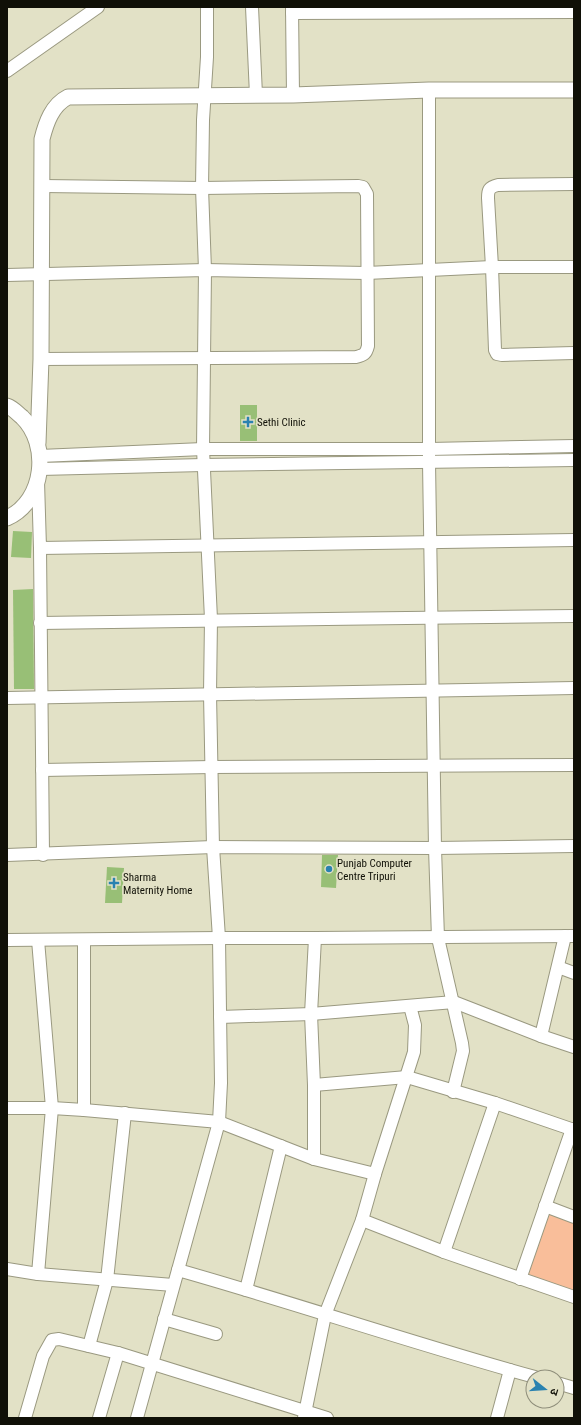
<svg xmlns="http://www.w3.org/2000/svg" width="581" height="1425" viewBox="0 0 581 1425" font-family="'Roboto Condensed','Noto Sans Devanagari',sans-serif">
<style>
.green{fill:#f9be9a}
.building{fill:#98bf76}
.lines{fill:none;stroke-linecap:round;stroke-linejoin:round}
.minor-casing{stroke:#9a9980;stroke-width:14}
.tertiary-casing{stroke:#9a9980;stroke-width:17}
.minor{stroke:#fff;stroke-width:12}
.tertiary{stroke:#fff;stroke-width:15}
.poi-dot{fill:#2a82b0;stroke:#e2e1c6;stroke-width:1.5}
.labels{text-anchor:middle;stroke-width:3.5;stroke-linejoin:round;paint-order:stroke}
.poi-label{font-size:11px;fill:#101007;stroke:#e2e1c6;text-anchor:start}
</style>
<rect width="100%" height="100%" fill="#e2e1c6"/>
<!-- green -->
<path class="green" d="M545 1206 574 1215V1297L520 1279Z"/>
<!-- building -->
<g class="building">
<rect x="240" y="405" width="17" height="36"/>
<path d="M13 531 32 532 31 558 11 557Z"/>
<path d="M33 589 34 689H14L13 590Z"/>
<path d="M322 855H338L336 888 321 887Z"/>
<path d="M107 867 124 868 122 903H105Z"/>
</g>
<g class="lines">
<!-- minor casing -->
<g class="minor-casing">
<g id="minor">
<path d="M252 7 256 95"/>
<path d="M292 7 293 95"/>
<path d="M292 13 574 12"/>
<path d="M7 71 98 7"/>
<path d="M429 90V462L435 848 438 938 462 1043 463 1051 453 1092"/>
<path d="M574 184 498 185C489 187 488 190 488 198L492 267 495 350 497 354 502 355 574 353"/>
<path d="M7 275 205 270 367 273 492 267H574"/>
<path d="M41 359 356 357C364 355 366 354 368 346L367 194 363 187 358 186 202 188 43 186"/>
<path d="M40 456 203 449H430L574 446"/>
<path d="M40 469 203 465 574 460"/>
<path d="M38 481 40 548 574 540"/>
<path d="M40 548 43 855"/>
<path d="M40 623C218 619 396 619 574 616"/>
<path d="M7 698 574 688"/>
<path d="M42 770 212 767 574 765"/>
<path d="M7 855 213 847 435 848 574 846"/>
<path d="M7 940 219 938H315L574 936"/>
<path d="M38 940 52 1108 38 1274"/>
<path d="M84 940V1110"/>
<path d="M558 967 574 973"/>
<path d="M220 1017 311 1014 454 1002 541 1036 574 1047"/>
<path d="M541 1036 565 936"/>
<path d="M314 1085 407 1077 495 1103 574 1130"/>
<path d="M7 1108H52L84 1110 219 1122 314 1159 375 1174"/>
<path d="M314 1159V1085L311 1014 315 938"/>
<path d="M545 1206 574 1217"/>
<path d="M362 1220 444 1252 574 1297"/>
<path d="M444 1252 495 1103"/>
<path d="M7 1269 38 1274 173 1285"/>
<path d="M178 1270C298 1304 415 1344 535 1377"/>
<path d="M520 1279 572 1129"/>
<path d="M246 1290 281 1146"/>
<path d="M164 1319 216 1334"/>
<path d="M89 1346 107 1280 125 1113"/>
<path d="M557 1383 574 1388"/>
<path d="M25 1418 43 1356 52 1340 59 1339 118 1353 327 1418"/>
<path d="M99 1418 118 1353"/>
<path d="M137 1418 219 1122 221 1083 219 938 213 847 210 694 211 619 203 449 205 270 202 188 203 120 207 57V7"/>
<path d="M304 1418 325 1315 362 1220 375 1174 414 1052 415 1025 410 1006"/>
<path d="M497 1418 510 1370"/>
</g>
</g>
<!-- tertiary casing -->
<g class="tertiary-casing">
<g id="tertiary">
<path d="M7 406C13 408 17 413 22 417 50 444 45 501 7 518"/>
<path d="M38 443 41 359 42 139C46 123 52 105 68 97L293 95 429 90H574"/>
</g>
</g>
<!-- minor -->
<use href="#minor" class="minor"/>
<!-- tertiary -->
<use href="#tertiary" class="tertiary"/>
</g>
<!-- markers -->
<g class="poi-dot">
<path d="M246 416h4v4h4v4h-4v4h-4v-4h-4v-4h4z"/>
<circle cx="329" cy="869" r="4"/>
<path d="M112 877h4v4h4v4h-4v4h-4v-4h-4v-4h4z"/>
</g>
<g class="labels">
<!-- poi labels -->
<g class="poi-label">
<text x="257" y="426">Sethi Clinic</text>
<text x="337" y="867">Punjab Computer<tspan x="337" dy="13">Centre Tripuri</tspan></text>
<text x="123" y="881">Sharma<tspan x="123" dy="13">Maternity Home</tspan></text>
</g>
</g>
<!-- border -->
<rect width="581" height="1425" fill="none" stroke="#101007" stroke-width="16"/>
<!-- north arrow -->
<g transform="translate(545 1389) rotate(107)"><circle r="19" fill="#e2e1c6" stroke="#8e8d7a"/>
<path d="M0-3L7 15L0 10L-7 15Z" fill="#2a82b0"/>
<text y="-6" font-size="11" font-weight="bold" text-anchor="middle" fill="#101007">उ</text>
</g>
</svg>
